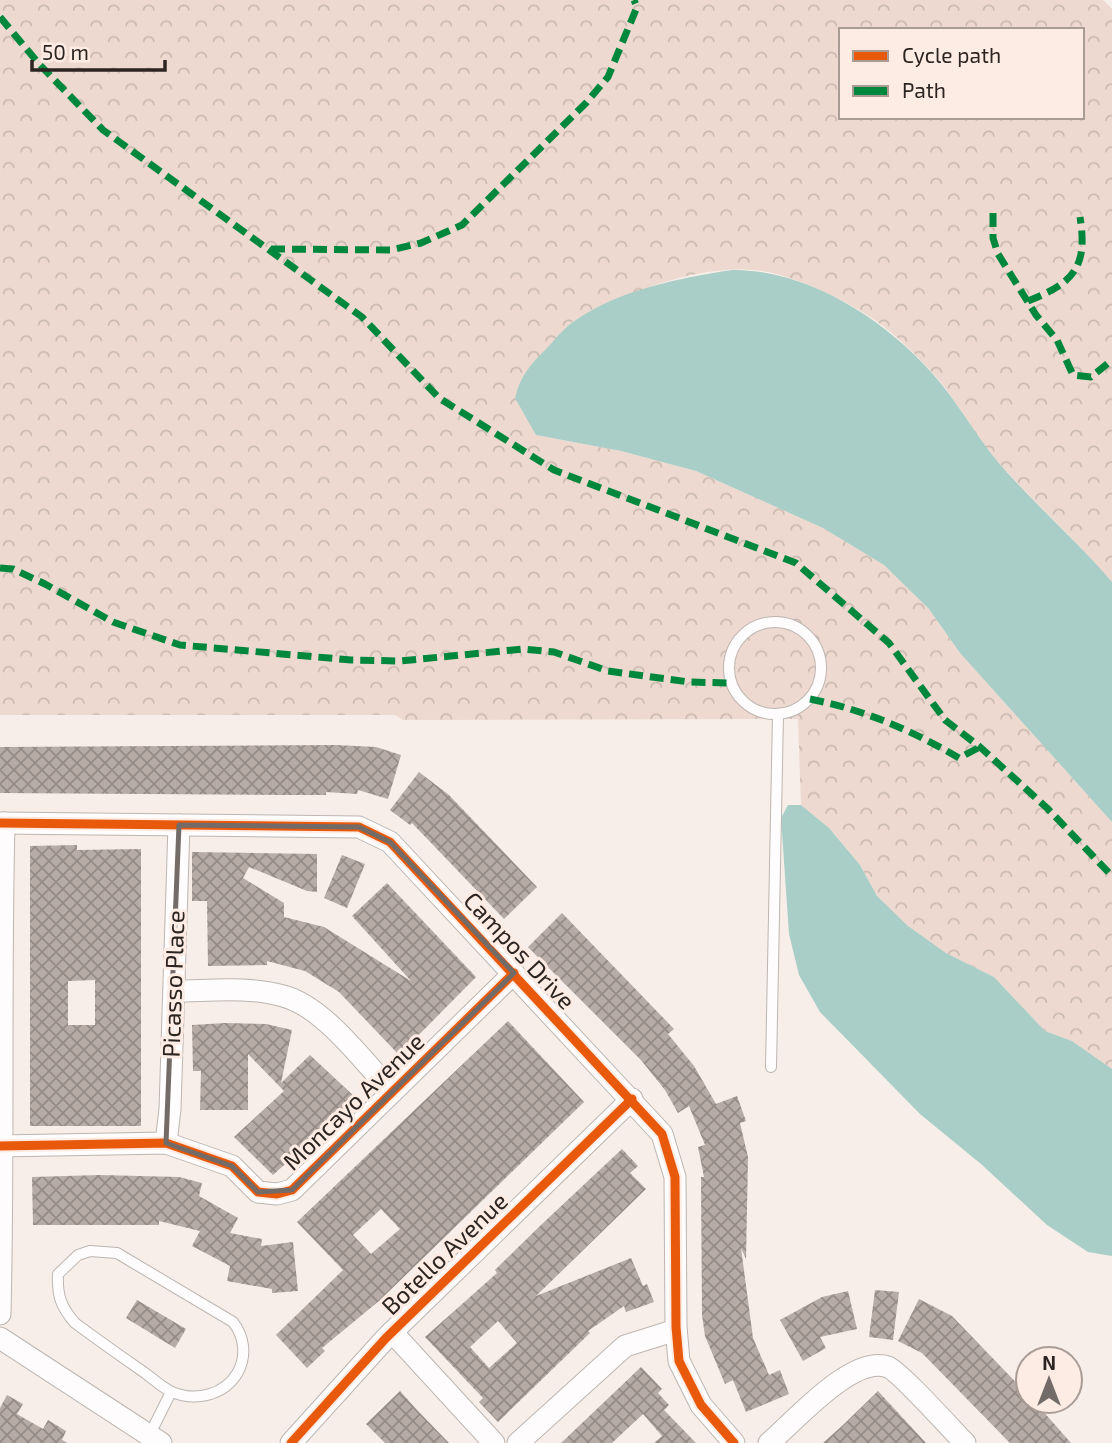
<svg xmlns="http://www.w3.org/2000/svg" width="1112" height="1443" viewBox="0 0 1112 1443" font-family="'Exo 2',sans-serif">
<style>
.park{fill:url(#park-crowns);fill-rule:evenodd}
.water{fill:#a8cec7}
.building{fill:url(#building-cross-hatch);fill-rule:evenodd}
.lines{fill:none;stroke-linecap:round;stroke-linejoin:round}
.lane-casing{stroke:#bdb5b1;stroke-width:12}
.street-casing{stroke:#bdb5b1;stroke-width:23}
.lane{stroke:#fefcfc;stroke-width:10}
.street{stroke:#fefcfc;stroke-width:21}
.quiet{stroke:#00873e;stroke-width:7;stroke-dasharray:14 7;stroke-linecap:butt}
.cycleway-casing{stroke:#fdece3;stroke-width:13}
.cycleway{stroke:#e8590c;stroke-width:9}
.marked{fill:none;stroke:#736b67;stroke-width:5;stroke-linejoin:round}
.labels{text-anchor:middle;stroke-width:6;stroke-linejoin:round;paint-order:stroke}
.street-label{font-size:24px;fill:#2c2421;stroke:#fdece3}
</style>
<defs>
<pattern id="park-crowns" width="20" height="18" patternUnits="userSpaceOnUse" patternTransform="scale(1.75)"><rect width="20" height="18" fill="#edd9cf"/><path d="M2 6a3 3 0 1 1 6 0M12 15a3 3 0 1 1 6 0" fill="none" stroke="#cbbab1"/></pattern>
<pattern id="building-cross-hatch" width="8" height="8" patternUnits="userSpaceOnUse" patternTransform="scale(1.75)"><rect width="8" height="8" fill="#b7aba5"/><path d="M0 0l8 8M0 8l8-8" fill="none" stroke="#958b86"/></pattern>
</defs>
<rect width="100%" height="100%" fill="#f7eee9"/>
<!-- park -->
<path class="park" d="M0 0H1103L1112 9V582C1074 538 1030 499 992 455 970 429 955 396 930 370 915 354 897 336 879 323 850 302 789 272 753 270 690 266 626 294 572 322L536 435 621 451 696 471 823 528 884 565 929 609 960 653 1112 822V1069L1072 1041 1045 1031 994 977 946 953 908 926 877 896 860 865 829 828 801 805 798 719 403 720 395 715H0ZM841 30H1082V117H841Z"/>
<!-- water -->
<g class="water">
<path d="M732 270C806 269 883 318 931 372 957 400 974 434 998 462 1034 504 1076 540 1112 582V822L960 653 929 609 884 565 823 528 696 471 621 451 536 435 515 398C520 376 531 364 546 349 555 340 563 329 573 322 618 290 679 278 732 270Z"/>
<path d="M788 805H801L829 828 860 865 877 896 908 926 946 953 994 977 1045 1031 1072 1041 1112 1069V1256L1088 1252 1047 1225 981 1164 920 1114 820 1012 799 975 789 934 781 818Z"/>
</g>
<!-- building -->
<g class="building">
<path d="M336 745 376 747 401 755 388 799 358 790 357 794 326 792V795H286L0 793V747Z"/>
<path d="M419 772 449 795 537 887 504 919 412 823 410 825 390 810Z"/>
<path d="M77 845V850L141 849V1126H30V846ZM95 980V1025H68V981Z"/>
<path d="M192 852 317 854V892L307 891 249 867 243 878 284 903V917L324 927 411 981 352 916 387 883 476 977 399 1055 339 992 305 971 267 961V965L208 966 207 901H192Z"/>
<path d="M342 855 365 864 347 908 324 898Z"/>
<path d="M562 913 674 1029 668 1034 694 1066 716 1104 737 1096 746 1121 740 1123 748 1157 746 1259 741 1248 753 1338 769 1375 780 1370 789 1394 746 1412 733 1380 725 1384 705 1336 702 1315 701 1177H704L698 1147 705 1145 689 1106 678 1113 665 1090 641 1060 528 947Z"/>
<path d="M508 1021 584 1102 379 1301 322 1348 325 1351 307 1368 276 1335 343 1270 297 1222ZM381 1209 400 1229 371 1254 353 1235Z"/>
<path d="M225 1023 266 1024 292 1030 281 1083 310 1055 357 1099 273 1175 234 1137 284 1091 248 1054V1110H200L201 1071H193L192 1025Z"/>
<path d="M622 1149 638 1166 630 1173 646 1189 536 1296 631 1258 643 1286 647 1284 654 1302 626 1312 624 1306 588 1331 590 1333 498 1422 479 1402 483 1398 425 1337 497 1273 495 1270 542 1224ZM498 1321 517 1343 489 1368 470 1347Z"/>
<path d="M100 1175 179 1177 202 1183 199 1196 238 1218 230 1233 262 1239 261 1246 293 1242 298 1291 272 1293V1289L227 1281 230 1266 192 1246 200 1231 159 1221V1225H33L32 1177Z"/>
<path d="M875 1290 899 1292 893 1340 869 1337Z"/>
<path d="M848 1291 857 1329 820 1337 826 1348 803 1361 780 1320 822 1297Z"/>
<path d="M919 1299 952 1316 1028 1395V1401H1034L1071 1443H1010L922 1353 898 1341Z"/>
<path d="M137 1300 186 1329 175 1348 126 1318Z"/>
<path d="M641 1367 662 1389 658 1393 669 1405 664 1410 696 1443H654L662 1436 643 1414 612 1443H561Z"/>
<path d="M400 1391 417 1410 449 1443H385L366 1424Z"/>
<path d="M878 1391 926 1443H823L843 1425Z"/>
<path d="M7 1395 23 1404 17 1414 43 1429 48 1420 66 1431 62 1440 68 1443H0V1408Z"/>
</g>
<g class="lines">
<!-- lane casing -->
<g class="lane-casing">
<g id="lane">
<circle cx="775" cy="668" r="46"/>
<path d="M771 1067 778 714"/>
<path d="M90 1251 117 1253 233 1322C244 1336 247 1355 238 1372 225 1395 196 1402 172 1392 163 1388 153 1379 145 1373 122 1357 98 1340 75 1323 61 1307 57 1296 58 1274L78 1255Z"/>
<path d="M149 1436 171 1392"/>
</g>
</g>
<!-- street casing -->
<g class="street-casing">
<g id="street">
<path d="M0 823 359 827 390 842 662 1134 675 1177 676 1327 679 1361 701 1405 734 1443"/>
<path d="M174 991C209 991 248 986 283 996 323 1006 364 1062 392 1092"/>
<path d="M166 1143 170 1109 179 825"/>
<path d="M0 1146 166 1143 232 1166 258 1192 277 1194 292 1190 514 973"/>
<path d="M0 1314C4 1150 0 987 4 823"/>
<path d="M392 1332 494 1443"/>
<path d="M0 1338 161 1443"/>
<path d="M291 1443 386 1338 632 1099"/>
<path d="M518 1443 625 1346 676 1330"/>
<path d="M769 1443C795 1421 853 1354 888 1367 899 1371 953 1431 965 1443"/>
</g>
</g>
<!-- lane -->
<use href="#lane" class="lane"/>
<!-- street -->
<use href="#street" class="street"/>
<!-- quiet -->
<g class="quiet">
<path d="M0 17 39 64 103 130 362 317 439 398 554 470 796 563 889 643 945 720 980 747 1047 808 1112 876"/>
<path d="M993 213V238L998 254 1036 315 1057 340 1073 375 1091 377 1112 360"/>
<path d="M271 249 391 250 421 243 462 225 586 103 608 77 637 7 634 0"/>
<path d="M1028 301C1074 283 1088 267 1080 217"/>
<path d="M0 568 13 569 45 584 113 622 180 645 351 660 400 661 523 649 554 652 608 671 689 682 730 683"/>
<path d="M810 699C865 710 911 730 959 758L980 747"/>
</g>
<!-- cycleway casing -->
<g class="cycleway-casing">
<g id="cycleway">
<path d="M0 823 359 827 390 842 662 1134 675 1177 676 1327 679 1361 701 1405 734 1443"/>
<path d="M0 1146 166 1143 232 1166 258 1192 277 1194 292 1190 514 973"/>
<path d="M291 1443 386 1338 632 1099"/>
</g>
</g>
<!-- cycleway -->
<use href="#cycleway" class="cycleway"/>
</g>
<!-- marked area -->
<path class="marked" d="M179 825 359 827 390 842 514 973 292 1190 258 1192 232 1166 166 1143Z"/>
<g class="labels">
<!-- street labels -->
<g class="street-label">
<text transform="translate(519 951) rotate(47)" y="8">Campos Drive</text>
<text transform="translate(174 984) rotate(-88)" y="8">Picasso Place</text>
<text transform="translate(354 1102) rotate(-44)" y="8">Moncayo Avenue</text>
<text transform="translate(445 1254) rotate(-44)" y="8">Botello Avenue</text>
</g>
</g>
<!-- legend -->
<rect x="839" y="28" width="245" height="91" fill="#fdece3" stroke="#a99c95" stroke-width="2"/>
<rect x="853" y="51" width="35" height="10" fill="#e8590c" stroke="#a99c95" stroke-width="2"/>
<text x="902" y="63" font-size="21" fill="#2c2421">Cycle path</text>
<rect x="853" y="86" width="35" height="10" fill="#00873e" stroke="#a99c95" stroke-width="2"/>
<text x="902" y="98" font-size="21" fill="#2c2421">Path</text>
<!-- north arrow -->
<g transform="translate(1049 1380)"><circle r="33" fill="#fdece3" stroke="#a99c95" stroke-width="2"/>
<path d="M0-5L12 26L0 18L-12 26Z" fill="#736b67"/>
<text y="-10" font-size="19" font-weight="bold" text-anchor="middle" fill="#2c2421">N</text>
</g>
<!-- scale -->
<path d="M32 60v10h133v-10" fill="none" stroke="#2c2421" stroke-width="3.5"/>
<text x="42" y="60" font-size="21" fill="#2c2421" stroke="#fdece3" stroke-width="5" paint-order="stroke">50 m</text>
</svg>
